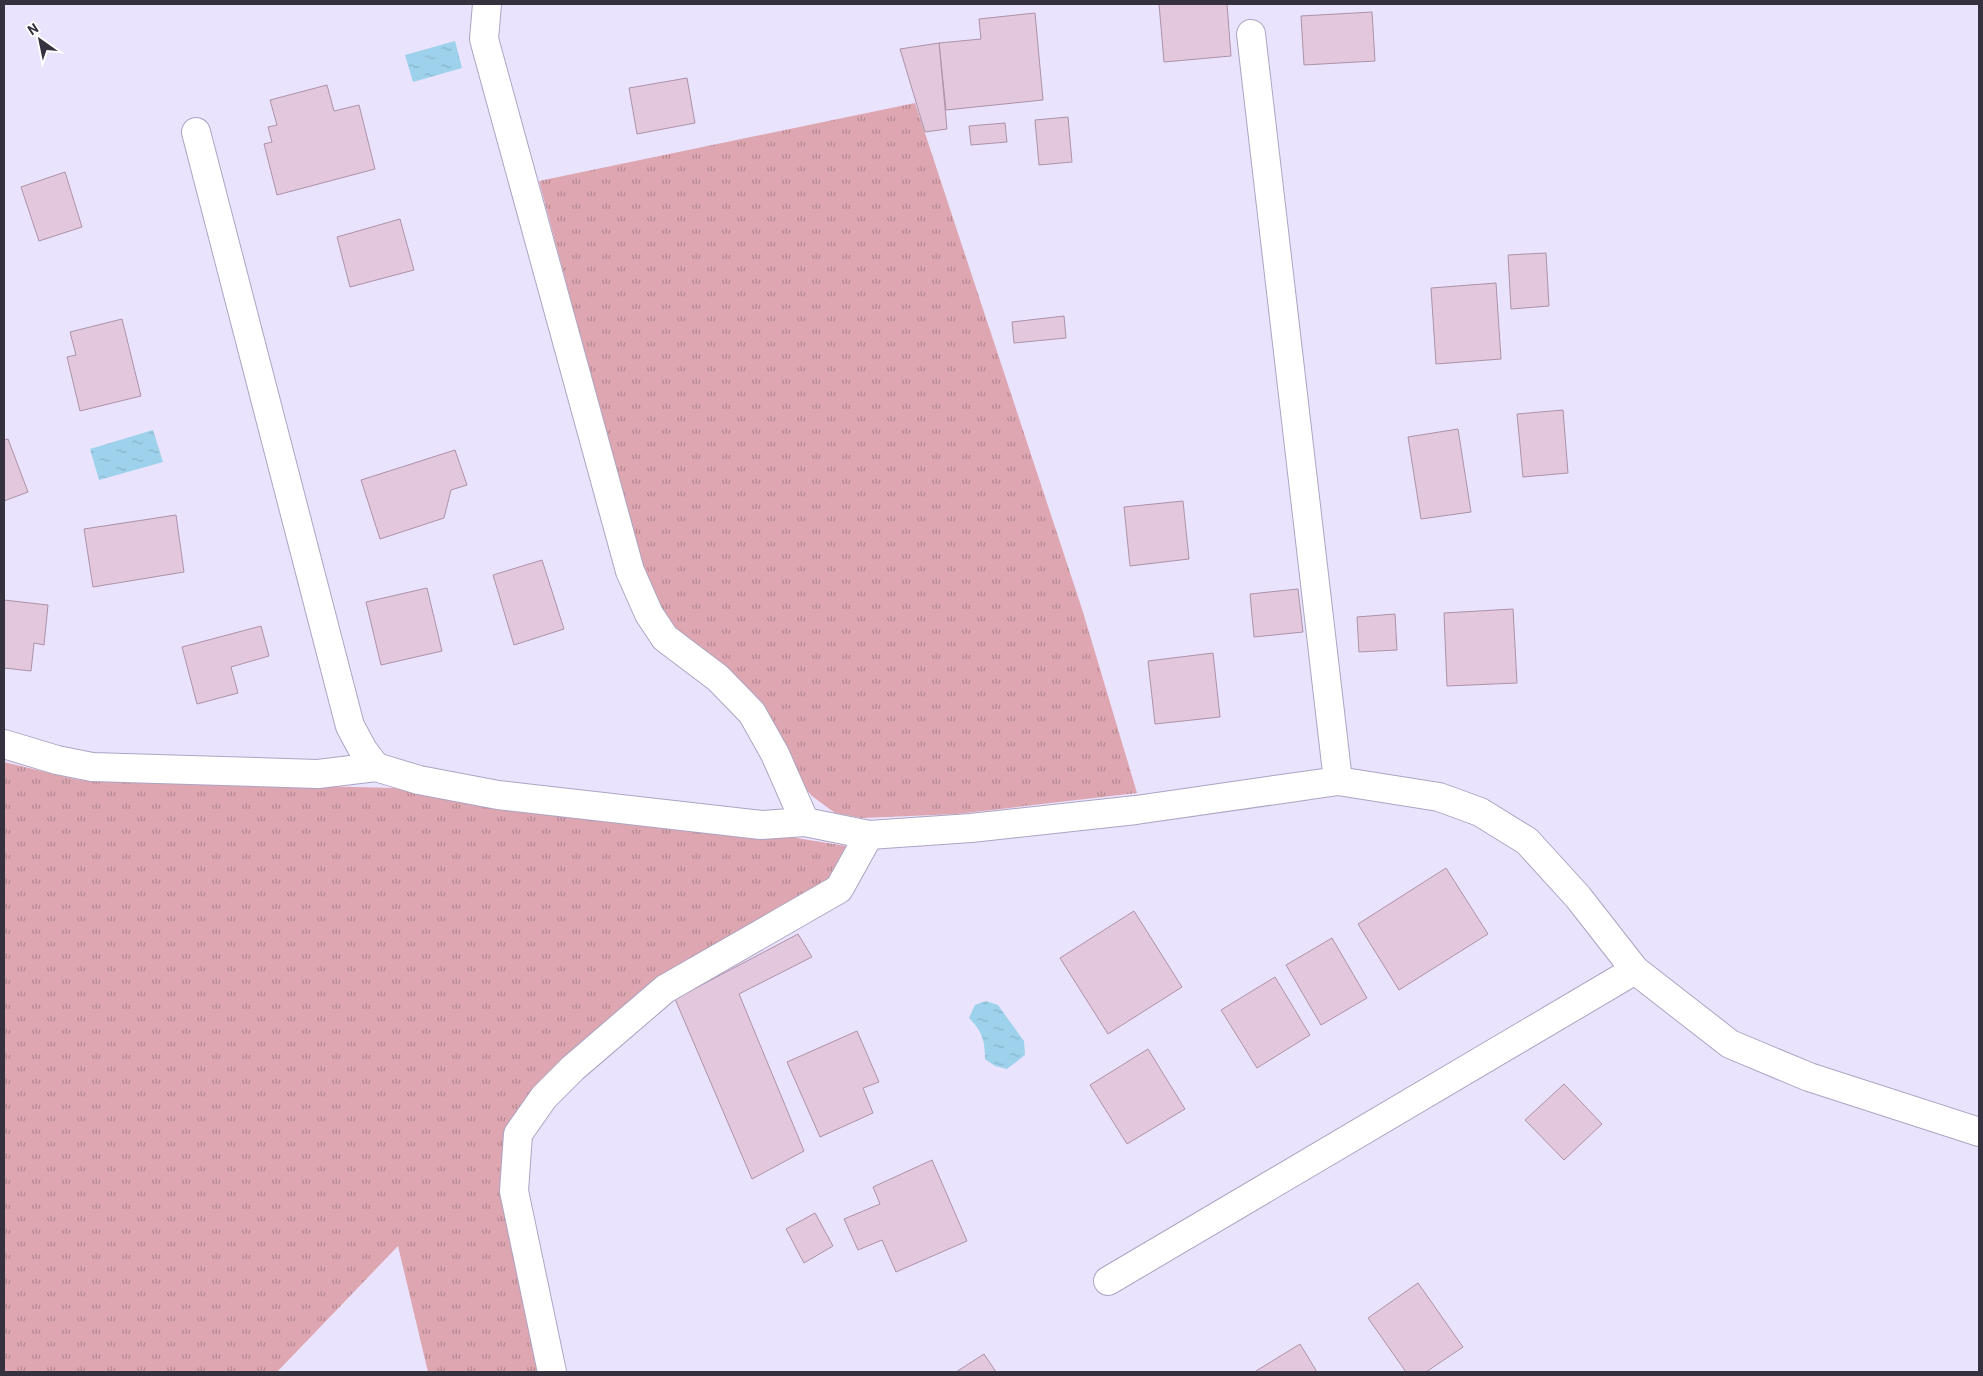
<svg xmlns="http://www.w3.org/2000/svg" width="1983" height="1376" viewBox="0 0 1983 1376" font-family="Barlow,sans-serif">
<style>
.grass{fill:url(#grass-tufts)}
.water{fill:url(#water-ripples)}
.building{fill:#e3c7dd;stroke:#ad92a8}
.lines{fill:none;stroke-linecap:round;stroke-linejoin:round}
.minor-casing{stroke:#ada4c2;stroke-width:30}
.minor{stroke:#fff;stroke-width:28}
</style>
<defs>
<pattern id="grass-tufts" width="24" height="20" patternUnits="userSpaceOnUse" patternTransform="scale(1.25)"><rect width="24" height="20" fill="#dda6b0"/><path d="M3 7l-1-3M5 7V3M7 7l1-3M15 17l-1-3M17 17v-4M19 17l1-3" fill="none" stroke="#b48891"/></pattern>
<pattern id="water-ripples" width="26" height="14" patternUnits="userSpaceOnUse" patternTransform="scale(1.25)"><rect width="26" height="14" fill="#9dd1ec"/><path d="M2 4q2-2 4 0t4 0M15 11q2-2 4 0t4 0" fill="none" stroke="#88b4cb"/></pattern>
</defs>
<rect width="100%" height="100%" fill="#eae3fd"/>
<!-- grass -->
<g class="grass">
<path d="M915 103 1083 612 1137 793 957 814 862 818 835 813 812 796 796 777 755 698 739 680 684 638 667 618 643 570 539 181Z"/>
<path d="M4 762 79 780 394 788 506 808 784 836 846 846 830 883 529 1095 503 1138 502 1190 542 1372H428L398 1246 277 1372H4Z"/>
</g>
<!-- water -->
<g class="water">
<path d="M455 41 462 68 413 82 405 55Z"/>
<path d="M153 430 163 462 99 480 90 449Z"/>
<path d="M986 1001 998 1005 1024 1041 1025 1055 1007 1069 995 1066 985 1059C985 1040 982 1031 969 1018L975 1005Z"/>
</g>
<!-- building -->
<g class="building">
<path d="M1159 4H1227L1231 56 1164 62Z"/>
<path d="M1372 12 1375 61 1304 65 1301 16Z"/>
<path d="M1035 13 1043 100 946 110 939 43 981 39 979 19Z"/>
<path d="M939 43 947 129 925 132 900 49Z"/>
<path d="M687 78 695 123 637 134 629 88Z"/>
<path d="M327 85 334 111 359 105 375 169 277 195 264 144 272 142 268 127 277 125 270 100Z"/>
<path d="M1068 117 1072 162 1039 165 1035 120Z"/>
<path d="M1005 123 1007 142 971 145 969 126Z"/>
<path d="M65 172 82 227 39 241 21 187Z"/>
<path d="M400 219 414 270 350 287 337 237Z"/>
<path d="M1546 253 1549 306 1511 309 1508 255Z"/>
<path d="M1496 283 1501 359 1436 364 1431 288Z"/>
<path d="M1064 316 1066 338 1014 343 1012 322Z"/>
<path d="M122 319 141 396 80 411 67 357 76 355 70 332Z"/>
<path d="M1563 410 1568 473 1523 477 1517 414Z"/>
<path d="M1458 429 1471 512 1421 519 1408 437Z"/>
<path d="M8 439 28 492 4 501V440Z"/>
<path d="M455 450 467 485 451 490 444 518 380 539 361 480Z"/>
<path d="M1183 501 1189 559 1130 566 1124 507Z"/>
<path d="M176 515 184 572 93 587 84 529Z"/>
<path d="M542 560 564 629 514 645 493 575Z"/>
<path d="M427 588 442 651 381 665 366 602Z"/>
<path d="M1298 589 1303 632 1254 637 1250 594Z"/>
<path d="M4 600 48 605 44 645 34 643 31 671 4 668Z"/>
<path d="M1513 609 1517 683 1447 686 1444 613Z"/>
<path d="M1395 614 1397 650 1359 652 1357 617Z"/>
<path d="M261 626 269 656 231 667 238 693 197 704 182 647Z"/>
<path d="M1213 653 1220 717 1155 724 1148 661Z"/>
<path d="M1446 868 1488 934 1399 990 1358 924Z"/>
<path d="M1134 911 1182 987 1108 1034 1060 958Z"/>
<path d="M798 934 812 957 739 994 804 1151 752 1179 675 999Z"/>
<path d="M1332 938 1367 998 1321 1025 1286 965Z"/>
<path d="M1275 977 1310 1035 1257 1068 1221 1010Z"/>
<path d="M857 1031 879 1082 863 1088 873 1113 820 1137 787 1062Z"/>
<path d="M1148 1049 1185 1109 1127 1144 1090 1085Z"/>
<path d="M1564 1084 1602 1124 1564 1160 1525 1120Z"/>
<path d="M932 1160 967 1241 896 1272 882 1240 858 1250 844 1219 880 1204 873 1187Z"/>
<path d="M815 1213 833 1246 804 1263 786 1229Z"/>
<path d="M1418 1283 1463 1347 1426 1372H1406L1368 1318Z"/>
<path d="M1300 1344 1317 1372H1257L1256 1371Z"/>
<path d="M984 1354 996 1372H956Z"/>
</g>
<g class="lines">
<!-- minor casing -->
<g class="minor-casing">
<g id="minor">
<path d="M487 4 484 39 630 571 649 614 665 638 718 678 752 713 775 754 805 822 869 835 971 828 1136 810 1338 781 1439 797 1480 812 1527 841 1578 897 1635 970 1730 1044 1809 1077 1979 1132"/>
<path d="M1251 34 1338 781"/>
<path d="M196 132 350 726 363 750 376 767 419 780 498 795 761 825 805 822"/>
<path d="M4 744 57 760 92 767 318 774 376 767"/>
<path d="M1108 1281 1635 970"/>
<path d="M552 1372 514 1191 518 1134 544 1097 573 1068 665 989 839 889 869 835"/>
</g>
</g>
<!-- minor -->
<use href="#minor" class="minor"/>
</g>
<!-- border -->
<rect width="1983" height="1376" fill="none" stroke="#35313e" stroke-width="10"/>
<!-- north arrow -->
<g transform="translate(40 40) rotate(327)" stroke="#ffffff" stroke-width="4" paint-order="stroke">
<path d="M0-4L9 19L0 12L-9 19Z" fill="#35313e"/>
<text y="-8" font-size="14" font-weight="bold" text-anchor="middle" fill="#35313e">N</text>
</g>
</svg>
